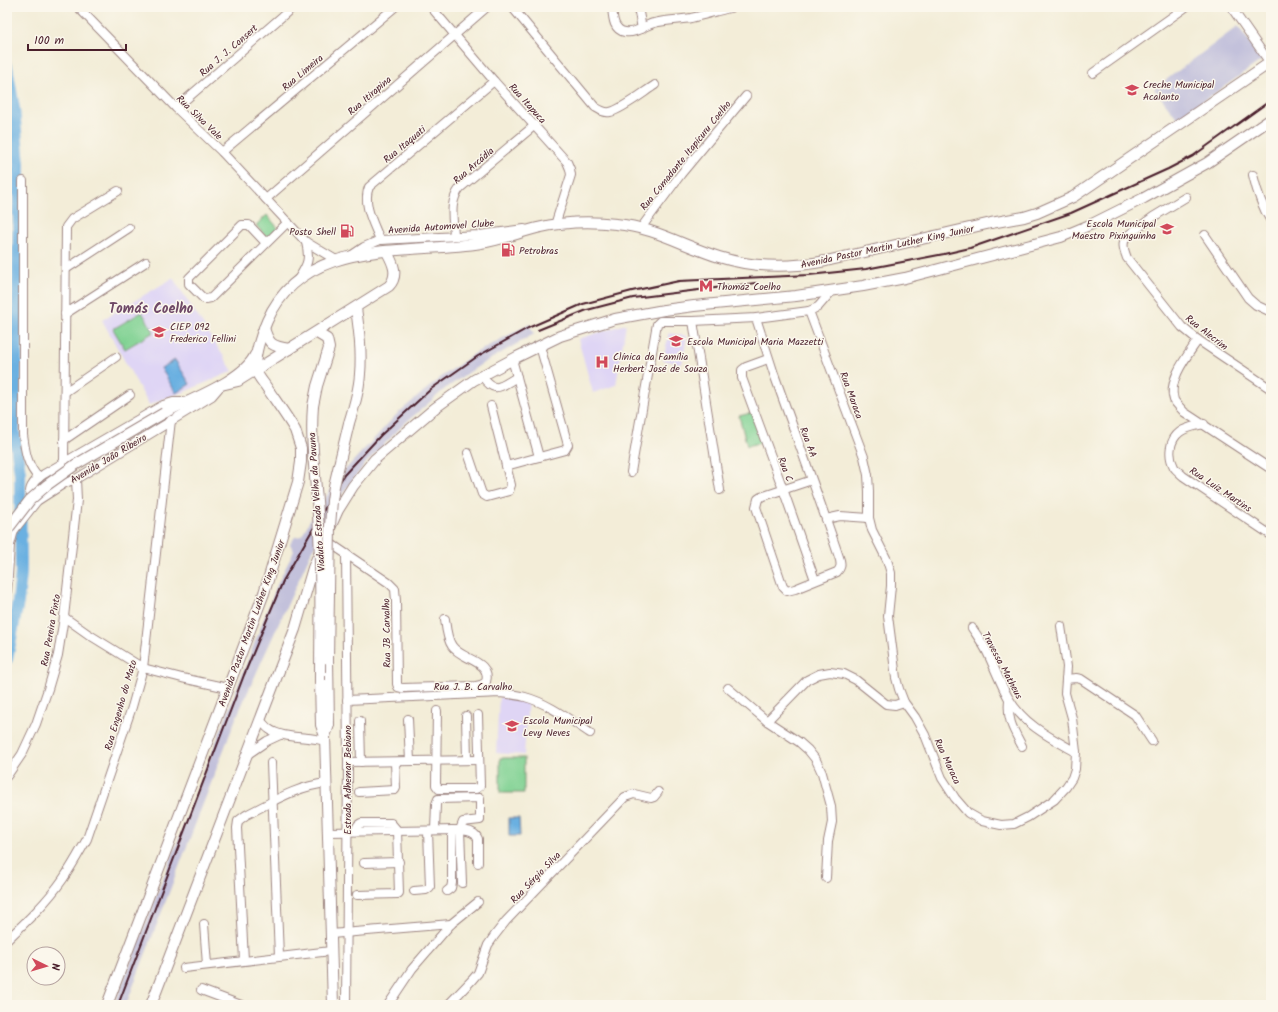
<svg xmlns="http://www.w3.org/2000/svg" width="1278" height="1012" viewBox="0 0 1278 1012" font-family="Kalam,sans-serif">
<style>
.built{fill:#dfd5f5}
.industrial{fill:#c3c1db}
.green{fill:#7fd192;stroke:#64785e}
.water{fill:#6ab0e1;stroke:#5a6886}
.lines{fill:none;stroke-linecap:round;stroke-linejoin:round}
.river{stroke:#6ab0e1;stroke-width:12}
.minor-casing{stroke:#9e8682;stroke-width:10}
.major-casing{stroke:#9e8682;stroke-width:12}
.minor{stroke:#fff;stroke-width:8}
.major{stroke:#fff;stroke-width:10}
.rail{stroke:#4a1f2b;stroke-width:2}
.major-bridge-casing{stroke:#9e8682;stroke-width:12;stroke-linecap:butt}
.major-bridge{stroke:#fff;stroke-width:10}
.labels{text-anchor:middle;stroke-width:3;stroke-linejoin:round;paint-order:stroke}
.street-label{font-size:10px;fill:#4a1f2b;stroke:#fbf7ec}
.poi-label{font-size:10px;fill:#4a1f2b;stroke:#fbf7ec;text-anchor:start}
.district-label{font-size:14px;font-weight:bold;fill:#6f4967;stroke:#fbf7ec}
</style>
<rect width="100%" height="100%" fill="#fbf7ec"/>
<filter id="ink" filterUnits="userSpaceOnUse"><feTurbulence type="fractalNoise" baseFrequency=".025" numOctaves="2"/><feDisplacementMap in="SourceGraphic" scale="8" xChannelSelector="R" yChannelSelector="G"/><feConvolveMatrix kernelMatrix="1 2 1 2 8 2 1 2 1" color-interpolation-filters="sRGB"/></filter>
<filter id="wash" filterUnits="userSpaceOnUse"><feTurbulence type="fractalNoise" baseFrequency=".012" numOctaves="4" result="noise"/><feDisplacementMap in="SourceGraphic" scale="16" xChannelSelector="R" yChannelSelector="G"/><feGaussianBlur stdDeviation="0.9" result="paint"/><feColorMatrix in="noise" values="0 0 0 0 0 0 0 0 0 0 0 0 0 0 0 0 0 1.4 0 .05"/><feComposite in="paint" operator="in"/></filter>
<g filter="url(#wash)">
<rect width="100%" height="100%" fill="#f3edd8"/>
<!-- built -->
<g class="built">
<path d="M173 278 233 371 184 392 163 399 149 405 102 320Z"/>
<path d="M626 324 616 385 593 393 578 339Z"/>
<path d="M669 333 687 336 682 364 663 360Z"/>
<path d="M499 697 528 699 524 755 496 753Z"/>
</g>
<!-- industrial -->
<g class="industrial">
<path d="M1238 26 1262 60 1178 119 1154 89Z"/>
<path d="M529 324 534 334 480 365 446 388 404 424 366 463 339 498 309 557 236 718 126 1005H114L277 585 294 551 290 544 295 537 302 536 310 520 343 472 397 414 440 378 475 353Z"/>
</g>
<!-- green -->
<g class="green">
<path d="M267 215 278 228 267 238 256 225Z"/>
<path d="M142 312 154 332 125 349 113 329Z"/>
<path d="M755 412 763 442 747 446 739 416Z"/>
<rect x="500" y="758" width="24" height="35"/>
</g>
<!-- water -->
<g class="water">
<path d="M175 360 190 384 176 393 161 368Z"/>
<path d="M509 818H519L520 836H509Z"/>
</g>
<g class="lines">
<!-- river -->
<path class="river" d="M7 67 14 109 19 164 18 302 14 430 20 473 21 573 18 602 7 659"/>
</g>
</g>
<g filter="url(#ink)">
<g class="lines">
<!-- minor casing -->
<g class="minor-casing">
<g id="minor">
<path d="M78 7 176 108 222 152 306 242 336 260"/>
<path d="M431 7 494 81 567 162 570 169 571 175 555 225"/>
<path d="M512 7 595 107C600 110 604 113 610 112 621 110 644 92 655 85"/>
<path d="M612 7C613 17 613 30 625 32 636 34 645 25 654 23 666 20 679 20 691 18 704 15 717 11 730 8"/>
<path d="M638 7 642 29"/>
<path d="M1231 7 1270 63"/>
<path d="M1093 73 1186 7"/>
<path d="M176 108 293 7"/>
<path d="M222 152 395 7"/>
<path d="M1253 175C1257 192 1262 207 1271 221"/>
<path d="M23 181V435C25 450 27 466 39 478"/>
<path d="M1186 197 1153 217 1127 236C1121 243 1124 250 1127 258L1182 327 1198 340 1271 389"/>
<path d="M266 199 487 7"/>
<path d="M641 228 681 174 746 96"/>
<path d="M454 235C453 218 449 202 460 188L535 125"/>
<path d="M1205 235 1248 298 1256 305 1271 312"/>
<path d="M380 240C374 224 362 204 369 187L494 81"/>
<path d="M266 243 249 225H242L189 278V284L204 299H206L211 298 288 222"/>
<path d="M352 255 364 247 380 240 479 235 524 229"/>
<path d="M66 269 129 228"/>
<path d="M299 278C308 264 310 259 306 242"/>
<path d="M831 292 818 307 809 311 864 457 868 475 869 491V518L872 530 887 560 891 573V586L888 616 896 678 899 689 904 702 915 717 925 735 942 778 955 798 968 813 982 821 1001 825 1014 824 1028 817 1054 800 1066 787 1072 778 1075 769 1076 752 1072 718 1065 693 1067 667 1061 626"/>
<path d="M65 314 146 262"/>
<path d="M756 318 774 374C796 436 819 497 840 560 841 565 841 568 837 572L795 589 787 591 783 587 756 507 758 499 761 497 812 480"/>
<path d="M693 321 720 490"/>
<path d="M1198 340C1188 355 1167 380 1174 400 1176 404 1181 408 1184 412L1271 469"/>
<path d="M512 359 539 457"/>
<path d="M768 359 746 367 742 370V378L783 489 815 580"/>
<path d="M482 376C495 395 501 386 517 377"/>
<path d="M65 392 116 357"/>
<path d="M1204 424C1196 426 1187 427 1180 432 1169 440 1168 456 1174 467 1176 470 1180 473 1183 476L1271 535"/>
<path d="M64 440 130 395"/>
<path d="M468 453 482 494 487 497 509 491 511 485 491 406"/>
<path d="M64 463 66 227 72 219 118 191"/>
<path d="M506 466 565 450 568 445 540 346"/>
<path d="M631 472 656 329 657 324 660 321H693L756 318 809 311"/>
<path d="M37 501C22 492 35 480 44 474L163 405 173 402H184"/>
<path d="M826 519 840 516 869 518"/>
<path d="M327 541 389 583 395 589 396 601 397 684 398 687 402 688 476 686 481 685 486 682C492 660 461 660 452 646 447 639 446 627 445 619"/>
<path d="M7 591 10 545 13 534 15 529 37 501 65 483 76 479 212 396 218 389"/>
<path d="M64 617 88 634 143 668 182 678 228 688"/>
<path d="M972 628C978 637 984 645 988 654 995 669 1001 685 1009 699 1024 725 1051 738 1076 752"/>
<path d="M1066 679 1076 678 1081 679 1135 715 1152 741"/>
<path d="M728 688 767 721 799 742 808 750 816 760 822 773 831 806 832 822 828 841 826 878"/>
<path d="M347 700 500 693C509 694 517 695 525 697 548 703 570 720 590 733"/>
<path d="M1009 700C1007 720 1013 729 1022 746"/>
<path d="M437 711 436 785 439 789H476L480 786 478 715"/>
<path d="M466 716 467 760"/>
<path d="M408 719 410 761"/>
<path d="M260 720C263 723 266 727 269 729 282 739 309 736 325 741"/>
<path d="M360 721 361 762"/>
<path d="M767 721 807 680 819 674 830 672 844 674 856 680 886 704 895 705 904 702"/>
<path d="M248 754 267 741 280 735"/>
<path d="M348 762 479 760"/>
<path d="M271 763 279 956"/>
<path d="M7 776 22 754 36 724 48 689 58 655 64 617 77 500 76 479"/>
<path d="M359 792 395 790 396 788 395 762"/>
<path d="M435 830 436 804 438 799 480 798V820L463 822 460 830 462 883"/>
<path d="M355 831 358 825 361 823H391L397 830 399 893 398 894 357 895"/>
<path d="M328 832 460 830C467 831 475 831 478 839V863"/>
<path d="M364 863 399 862"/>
<path d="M414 891 426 890 430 887 428 831"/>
<path d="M447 891 451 888 452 883V830"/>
<path d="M204 924 207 965"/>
<path d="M331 934 451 924"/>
<path d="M7 940C27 921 47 902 63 879 72 866 79 853 87 839L132 707 143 668 171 420"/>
<path d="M244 960 237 828 238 821 246 815C272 802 297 786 327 783"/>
<path d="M184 968 331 951"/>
<path d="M201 990 241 1005"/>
<path d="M346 1005 348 762 346 554"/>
<path d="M388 1005 412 969 451 924 478 902"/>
<path d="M448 1005 472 980 478 973 488 945 495 935 506 921 625 797 634 794 651 798 654 797 658 792"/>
</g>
</g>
<!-- major casing -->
<g class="major-casing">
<g id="major">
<path d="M264 328C269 345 272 346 289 349"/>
<path d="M221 385 238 381 389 286C399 275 393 263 387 252"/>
<path d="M313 406 317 386 329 348 327 339 317 333"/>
<path d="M164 413C189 400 244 380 255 355"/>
<path d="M349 423C354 407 359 391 360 374 362 352 359 330 356 308"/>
<path d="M328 659 329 725 325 736 333 1005"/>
<path d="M320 680 321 725 325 736"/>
<path d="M107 1005 264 593 298 482 301 462V448L295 430C286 415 275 400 265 385 262 381 257 375 256 370 253 357 262 332 267 321 304 236 406 255 481 243 500 240 518 233 537 228 563 222 590 221 616 224 653 227 684 246 719 257 754 268 790 268 826 261L991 223 1024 217 1037 213 1073 197 1271 62"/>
<path d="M151 1005 295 629 313 568 325 539 338 510 353 486 375 459 435 408 474 380 517 357 560 336 615 319 664 310 694 306 796 296 863 286 905 278 1061 237 1092 224 1144 198 1207 163 1271 119"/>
</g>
</g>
<!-- minor -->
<use href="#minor" class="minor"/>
<!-- major -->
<use href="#major" class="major"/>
<!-- rail -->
<g class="rail">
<path d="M538 330 587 310 633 298 756 283"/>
<path d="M118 1005 244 675 283 581 344 475 381 435 431 389 478 356 528 328 583 304 632 291 679 281 809 275 866 269 944 254 970 248 1071 213 1168 169 1193 156 1271 100"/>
</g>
<!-- major-bridge casing -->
<g class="major-bridge-casing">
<g id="major-bridge">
<path d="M313 406C310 442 316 479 318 515 322 570 320 625 320 680"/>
<path d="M7 530 30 500 47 485 75 465 164 413"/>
<path d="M328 659 330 526 332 501 334 486 349 423"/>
</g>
</g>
<!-- major-bridge -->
<use href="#major-bridge" class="major-bridge"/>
</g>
</g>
<!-- icons -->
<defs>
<g id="school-bare" transform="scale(1.08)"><path d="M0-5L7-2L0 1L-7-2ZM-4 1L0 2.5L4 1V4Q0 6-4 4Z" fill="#d1495b" stroke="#fbf7ec" stroke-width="2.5" paint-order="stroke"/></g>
<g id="fuel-bare" transform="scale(1.08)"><path d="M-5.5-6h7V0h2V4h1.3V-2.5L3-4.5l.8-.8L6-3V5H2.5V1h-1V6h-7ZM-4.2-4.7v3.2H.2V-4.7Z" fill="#d1495b" stroke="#fbf7ec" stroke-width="2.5" paint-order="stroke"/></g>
<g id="metro-bare" transform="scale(1.08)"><path d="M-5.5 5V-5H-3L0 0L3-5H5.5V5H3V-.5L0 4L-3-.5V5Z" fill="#d1495b" stroke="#fbf7ec" stroke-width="2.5" paint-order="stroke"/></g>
<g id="hospital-bare" transform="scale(1.08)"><path d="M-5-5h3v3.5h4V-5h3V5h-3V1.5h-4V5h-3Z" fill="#d1495b" stroke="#fbf7ec" stroke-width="2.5" paint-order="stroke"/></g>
</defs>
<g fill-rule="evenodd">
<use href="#school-bare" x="1132" y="90"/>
<use href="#school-bare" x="1167" y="229"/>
<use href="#fuel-bare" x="347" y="231"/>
<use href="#fuel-bare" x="508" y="250"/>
<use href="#metro-bare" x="706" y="286"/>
<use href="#school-bare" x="159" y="332"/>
<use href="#school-bare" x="676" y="341"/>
<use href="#hospital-bare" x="602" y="362"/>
<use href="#school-bare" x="512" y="726"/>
</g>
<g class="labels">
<!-- street labels -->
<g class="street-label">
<text transform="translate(228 50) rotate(-41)" y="4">Rua J. J. Consert</text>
<text transform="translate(302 72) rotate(-40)" y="4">Rua Limeira</text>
<text transform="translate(369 95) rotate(-41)" y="4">Rua Itirapina</text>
<text transform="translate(528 103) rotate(48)" y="4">Rua Itapuca</text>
<text transform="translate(200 117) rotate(44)" y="4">Rua Silva Vale</text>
<text transform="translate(404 144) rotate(-40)" y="4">Rua Itaquati</text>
<text transform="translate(685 155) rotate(-51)" y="4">Rua Comadante Itapicuru Coelho</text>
<text transform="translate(473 165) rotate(-41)" y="4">Rua Arcádia</text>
<text transform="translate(441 226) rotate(-4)" y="4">Avenida Automovel Clube</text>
<text transform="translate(887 246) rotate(-12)" y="4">Avenida Pastor Martin Luther King Junior</text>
<text transform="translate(1207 332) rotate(38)" y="4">Rua Alecrim</text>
<text transform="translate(852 395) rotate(70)" y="4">Rua Maraca</text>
<text transform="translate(809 442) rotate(70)" y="4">Rua AA</text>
<text transform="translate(108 458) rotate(-31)" y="4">Avenida João Ribeiro</text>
<text transform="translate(786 469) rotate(69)" y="4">Rua C</text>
<text transform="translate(1221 489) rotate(34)" y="4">Rua Luiz Martins</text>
<text transform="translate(316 502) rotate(-94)" y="4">Viaduto Estrada Velha da Pavuna</text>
<text transform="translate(251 623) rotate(-70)" y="4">Avenida Pastor Martin Luther King Junior</text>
<text transform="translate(50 630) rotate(-80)" y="4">Rua Pereira Pinto</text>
<text transform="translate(386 633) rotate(-91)" y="4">Rua JB Carvalho</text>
<text transform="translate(1003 665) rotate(62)" y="4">Travessa Matheus</text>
<text x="473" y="690">Rua J. B. Carvalho</text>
<text transform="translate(120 705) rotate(-74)" y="4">Rua Engenho do Mato</text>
<text transform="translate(948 761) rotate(65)" y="4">Rua Maraca</text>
<text transform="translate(347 780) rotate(-90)" y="4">Estrada Adhemar Bebiano</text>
<text transform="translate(535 877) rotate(-46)" y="4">Rua Sérgio Silva</text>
</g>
<!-- poi labels -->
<g class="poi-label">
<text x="1143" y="88">Creche Municipal<tspan x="1143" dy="12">Acalanto</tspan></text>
<text x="1156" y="227" text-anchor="end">Escola Municipal<tspan x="1156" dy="12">Maestro Pixinguinha</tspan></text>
<text x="336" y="235" text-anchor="end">Posto Shell</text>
<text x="519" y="254">Petrobras</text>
<text x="717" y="290">Thomáz Coelho</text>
<text x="170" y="330">CIEP 092<tspan x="170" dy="12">Frederico Fellini</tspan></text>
<text x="687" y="345">Escola Municipal Maria Mazzetti</text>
<text x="613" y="360">Clínica da Família<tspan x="613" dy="12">Herbert José de Souza</tspan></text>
<text x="523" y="724">Escola Municipal<tspan x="523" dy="12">Levy Neves</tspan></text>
</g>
<!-- district labels -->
<g class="district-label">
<text x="151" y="313">Tomás Coelho</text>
</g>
</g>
<!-- margin -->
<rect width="1278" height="1012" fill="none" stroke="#fbf7ec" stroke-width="24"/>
<!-- north arrow -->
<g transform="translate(46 966) rotate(95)"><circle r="19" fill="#fbf7ec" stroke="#b4a19f"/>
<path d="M0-3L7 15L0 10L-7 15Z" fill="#d1495b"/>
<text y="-6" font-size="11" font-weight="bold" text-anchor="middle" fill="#4a1f2b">N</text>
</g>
<!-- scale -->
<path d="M28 44v6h98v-6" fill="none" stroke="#4a1f2b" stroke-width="2"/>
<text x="34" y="44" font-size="12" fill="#4a1f2b" stroke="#fbf7ec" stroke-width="3" paint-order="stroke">100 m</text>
</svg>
